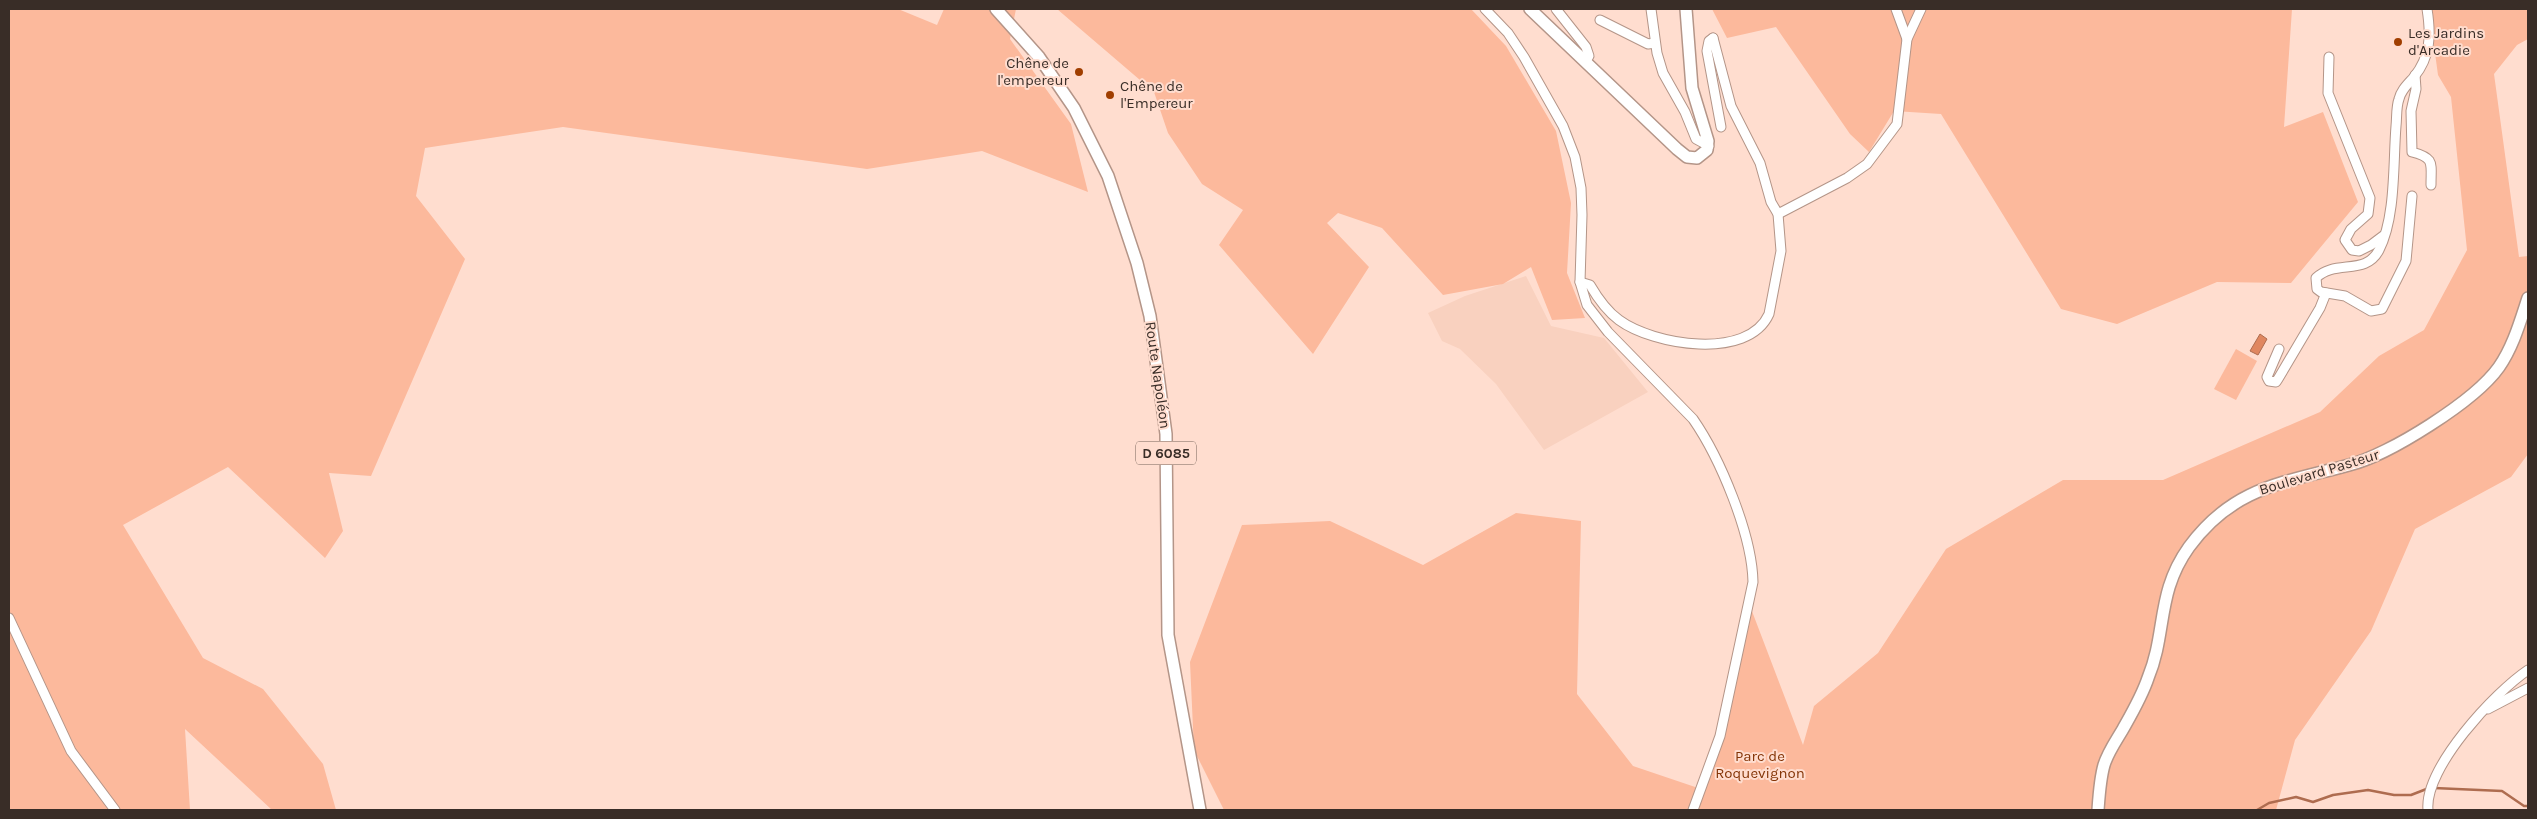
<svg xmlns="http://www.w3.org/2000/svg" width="2537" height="819" viewBox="0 0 2537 819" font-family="Karla,sans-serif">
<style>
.built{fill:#f9d1bf}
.green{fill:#fcb99c}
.water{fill:#e08760;stroke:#ae6c4f}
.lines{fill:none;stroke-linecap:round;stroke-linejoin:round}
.stream{stroke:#ae6c4f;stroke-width:2.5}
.minor-casing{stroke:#b49588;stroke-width:11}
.major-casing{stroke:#b49588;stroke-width:14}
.minor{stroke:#fff;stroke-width:9}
.major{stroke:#fff;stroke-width:11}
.poi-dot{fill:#a03e00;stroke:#ffddcf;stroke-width:2}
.labels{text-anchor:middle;stroke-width:4;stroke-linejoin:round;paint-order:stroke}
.shield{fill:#ffddcf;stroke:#746259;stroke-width:1}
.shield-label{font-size:14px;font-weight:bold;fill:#392d27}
.poi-label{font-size:15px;fill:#392d27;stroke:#ffddcf;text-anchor:start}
.street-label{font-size:15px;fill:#392d27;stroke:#ffddcf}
.park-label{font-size:15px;fill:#853507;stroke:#ffddcf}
</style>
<rect width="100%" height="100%" fill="#ffddcf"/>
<!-- built -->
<path class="built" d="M1526 276 1551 326 1604 338 1648 392 1544 450 1496 384 1460 349 1442 341 1428 313 1465 296Z"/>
<!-- green -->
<g class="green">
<path d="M9 9H898L937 25 944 9H1016L1010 39 1071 124 1088 192 982 151 867 169 563 127 425 148 416 196 465 259 371 476 329 473 343 531 325 558 228 467 123 525 203 658 263 689 323 764 336 810H272L185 729 190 810H9Z"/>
<path d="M1057 9H1471L1506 46 1556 131 1571 203 1567 273 1585 318 1552 320 1531 267 1503 284 1443 295 1382 228 1338 213 1327 223 1369 267 1313 354 1219 245 1243 210 1202 184 1168 133 1154 92Z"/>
<path d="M1712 9H2292L2284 127 2323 112 2358 202 2291 283 2217 282 2117 324 2061 309 1941 114 1894 111 1869 152 1850 134 1776 27 1727 38Z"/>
<path d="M2429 9H2528V39L2517 45 2494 74 2519 257 2528 256V454L2511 477 2415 529 2371 631 2295 740 2276 810H1224L1194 750 1190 662 1242 525 1330 521 1423 565 1516 513 1581 521 1577 694 1633 766 1704 790 1750 606 1803 745 1814 706 1878 653 1946 549 2063 480H2163L2320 412 2379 356 2424 330 2467 250 2451 97 2438 75Z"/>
<path d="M2236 349 2257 361 2236 400 2214 389Z"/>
</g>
<!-- water -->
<path class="water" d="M2260 334 2267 339 2258 355 2250 351Z"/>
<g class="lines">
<!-- stream -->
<g class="stream">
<path d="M2434 788 2502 791 2524 806H2528"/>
<path d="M2257 810 2269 803 2296 797 2313 802 2333 795 2368 790 2394 795H2411L2429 788"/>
</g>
<!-- minor casing -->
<g class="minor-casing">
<g id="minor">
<path d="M1485 9 1508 33 1524 57 1563 126 1575 157 1581 188 1582 215 1580 282 1587 305 1608 332 1693 419C1720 458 1752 534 1753 582L1720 736 1693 810"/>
<path d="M1556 9 1586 47 1589 56 1586 61"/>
<path d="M1651 9 1657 53 1663 73 1685 112 1696 139 1709 146"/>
<path d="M1896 9 1907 39"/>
<path d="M1600 20 1648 44 1655 43"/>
<path d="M1713 38 1709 41 1707 51 1721 127"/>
<path d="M2329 57 2328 93 2370 198 2368 214 2351 229 2345 240 2352 250 2359 251 2371 245 2383 236"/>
<path d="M2415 75 2416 89 2411 111 2412 152C2435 158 2431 163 2431 185"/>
<path d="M2412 196 2406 261 2382 309 2371 311 2345 296 2321 292 2317 289 2316 278C2335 259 2366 276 2379 250 2396 217 2393 163 2396 126 2397 117 2396 107 2399 99 2401 90 2408 84 2414 77 2431 56 2431 34 2427 9"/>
<path d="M1778 214 1847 178 1867 164 1897 124 1907 39 1921 9"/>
<path d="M1580 282 1590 285C1597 297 1608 312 1619 320 1653 345 1748 361 1769 314L1781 251 1778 214 1771 202 1760 163 1731 106 1713 38"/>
<path d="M2279 349 2267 377 2269 381 2276 382 2278 379 2320 308 2326 293"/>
<path d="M9 618 71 751 115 810"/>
<path d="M2488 709 2528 688"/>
<path d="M2428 810C2424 768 2495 692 2528 670"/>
</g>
</g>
<!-- major casing -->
<g class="major-casing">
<g id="major">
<path d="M996 9 1039 57 1074 108 1108 176 1137 263 1150 316 1166 434 1168 635 1200 810"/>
<path d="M1530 9 1677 149 1687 157 1697 158 1707 150 1708 141 1692 88 1686 9"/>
<path d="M2098 810C2099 796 2100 779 2104 765 2108 752 2116 741 2123 729 2132 713 2142 696 2148 678 2167 632 2156 593 2189 547 2233 487 2283 483 2349 465 2389 455 2475 401 2499 367 2513 347 2520 322 2528 298"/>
</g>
</g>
<!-- minor -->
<use href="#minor" class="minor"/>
<!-- major -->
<use href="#major" class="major"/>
</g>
<!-- markers -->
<g class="poi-dot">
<circle cx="2398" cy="42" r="5"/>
<circle cx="1079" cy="72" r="5"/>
<circle cx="1110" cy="95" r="5"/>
</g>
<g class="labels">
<!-- shield labels -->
<rect class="shield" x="1136" y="441.5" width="60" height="23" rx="4"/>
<g class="shield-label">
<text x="1166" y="458">D 6085</text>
</g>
<!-- poi labels -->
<g class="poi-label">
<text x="2408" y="38">Les Jardins<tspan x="2408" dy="17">d'Arcadie</tspan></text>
<text x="1069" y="68" text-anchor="end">Chêne de<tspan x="1069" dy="17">l'empereur</tspan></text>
<text x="1120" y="91">Chêne de<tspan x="1120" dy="17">l'Empereur</tspan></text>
</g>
<!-- street labels -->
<g class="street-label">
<text transform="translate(1158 375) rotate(82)" y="5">Route Napoléon</text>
<text transform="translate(2319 472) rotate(-17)" y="5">Boulevard Pasteur</text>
</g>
<!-- park labels -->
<g class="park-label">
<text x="1760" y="761">Parc de<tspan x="1760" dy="17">Roquevignon</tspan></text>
</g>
</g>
<!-- border -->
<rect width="2537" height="819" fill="none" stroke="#392d27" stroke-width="20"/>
</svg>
